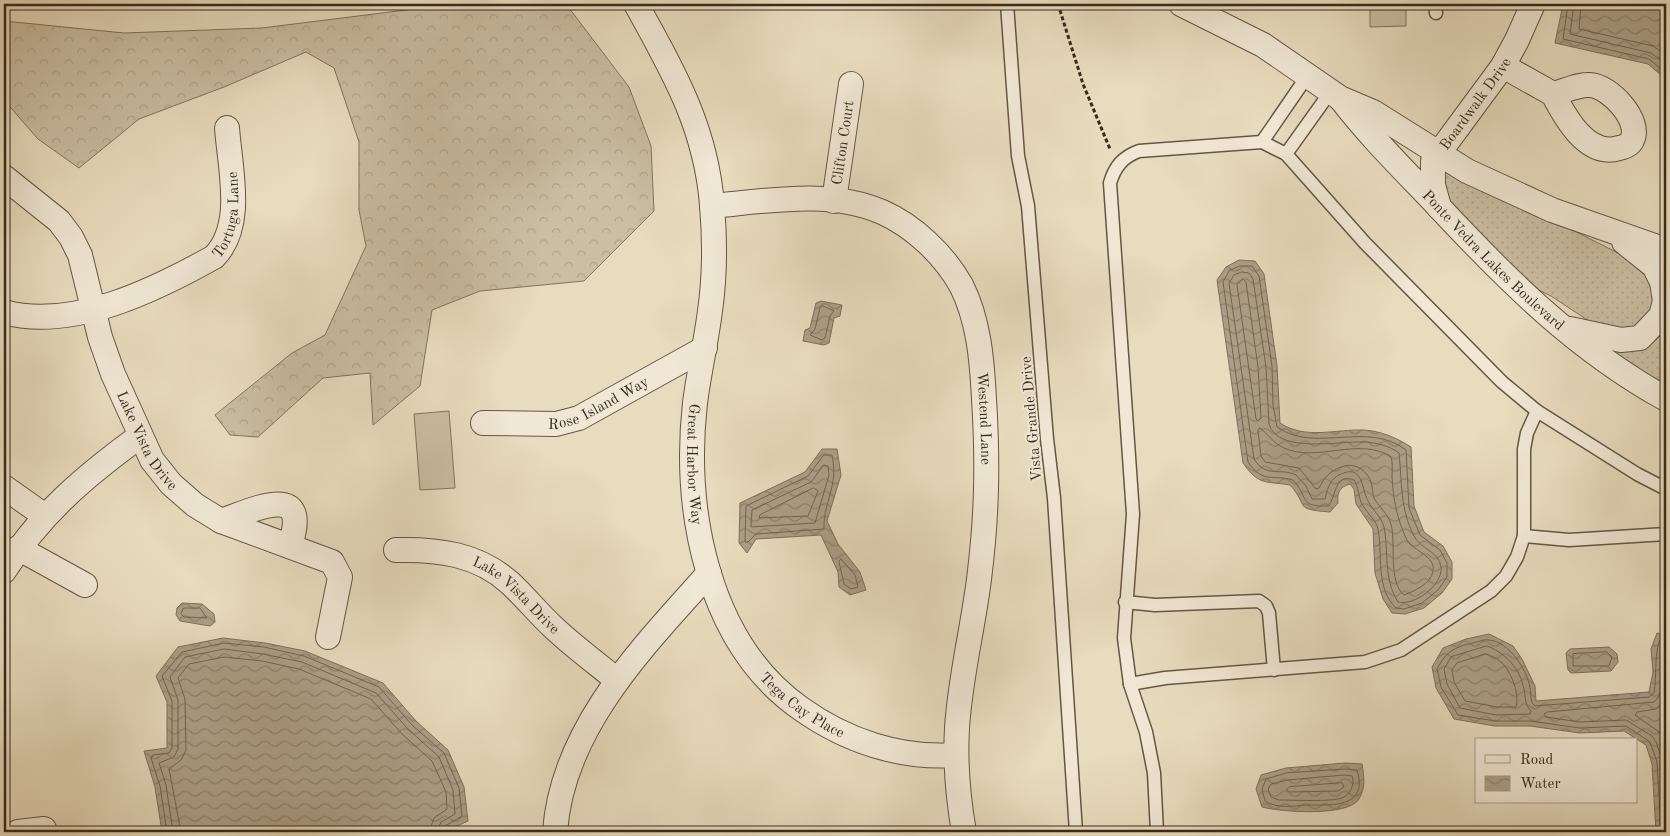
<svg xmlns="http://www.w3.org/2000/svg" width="1670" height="836" viewBox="0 0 1670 836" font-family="'Old Standard TT',serif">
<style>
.grass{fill:url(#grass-dots);stroke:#817460}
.forest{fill:url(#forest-crowns);stroke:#817460}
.garden{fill:#cabea3;stroke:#817460}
.water{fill:url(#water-waves);stroke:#7e705d}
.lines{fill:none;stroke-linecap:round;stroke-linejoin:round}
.shore{stroke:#726452;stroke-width:1}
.lane-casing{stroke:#645645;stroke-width:15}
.street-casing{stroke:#645645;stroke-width:26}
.path{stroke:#382a1d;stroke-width:3;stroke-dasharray:4 2.5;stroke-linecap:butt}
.lane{stroke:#f0e8d5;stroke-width:12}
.street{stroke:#f0e8d5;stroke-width:24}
.labels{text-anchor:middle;stroke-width:4;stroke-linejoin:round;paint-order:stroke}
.street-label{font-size:15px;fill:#382a1d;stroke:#f0e8d5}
</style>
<defs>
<pattern id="grass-dots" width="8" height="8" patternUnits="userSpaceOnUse" patternTransform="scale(1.25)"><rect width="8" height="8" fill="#cabea3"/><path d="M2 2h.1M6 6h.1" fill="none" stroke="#aea38c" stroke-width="1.8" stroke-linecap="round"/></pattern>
<pattern id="forest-crowns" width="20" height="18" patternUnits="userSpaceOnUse" patternTransform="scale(1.25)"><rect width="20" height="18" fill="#cabea3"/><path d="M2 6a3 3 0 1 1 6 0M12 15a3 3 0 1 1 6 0" fill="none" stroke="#aea38c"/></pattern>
<pattern id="water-waves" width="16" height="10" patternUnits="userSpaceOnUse" patternTransform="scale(1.25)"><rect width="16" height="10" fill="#ac9f87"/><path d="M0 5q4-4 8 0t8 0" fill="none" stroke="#8d826e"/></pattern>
</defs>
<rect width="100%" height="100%" fill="#e8dcbe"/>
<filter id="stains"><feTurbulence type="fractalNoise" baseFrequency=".004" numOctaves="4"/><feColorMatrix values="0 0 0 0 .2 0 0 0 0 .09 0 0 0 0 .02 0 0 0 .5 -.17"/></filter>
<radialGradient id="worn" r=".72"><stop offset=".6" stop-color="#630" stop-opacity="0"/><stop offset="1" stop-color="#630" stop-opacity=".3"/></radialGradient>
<!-- grass -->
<g class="grass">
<path d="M1443 165 1632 260 1643 269 1656 294 1652 308 1640 326 1626 331 1595 325 1551 296 1520 281 1447 199Z"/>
<path d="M1666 327V391L1601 348C1627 354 1652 352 1666 327Z"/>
</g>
<!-- forest -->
<path class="forest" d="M519 4H566L629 87 651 146 654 211 584 281 480 291 432 310 420 386 373 425 370 373 323 378 258 437 230 435 215 415 292 353 325 335 366 246 359 210V142L334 68 306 52 224 87 139 119 79 168 38 139 4 100V21L124 33 262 28 414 9Z"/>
<!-- garden -->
<g class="garden">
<path d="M1370 4H1406V26L1370 27Z"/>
<path d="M449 411 455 488 420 490 414 414Z"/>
</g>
<!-- water -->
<g class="water">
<path d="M1563 4H1666V79L1648 64 1555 43Z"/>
<path d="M1239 260 1255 261 1264 274 1277 366 1280 423C1306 440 1335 429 1364 430 1381 431 1397 438 1411 447L1414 506 1424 532 1443 546 1452 562V579L1442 593 1424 608 1405 614 1392 613 1383 599 1375 573 1373 529 1356 504 1354 489 1350 484C1339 487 1337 493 1338 503L1330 512C1292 509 1310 507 1290 485 1266 481 1259 486 1243 463L1217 280 1226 267Z"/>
<path d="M821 301 842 305 840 316 834 318 829 343 824 345 803 341 805 330 810 328 816 303Z"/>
<path d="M822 449H837L841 475 827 521 838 544 860 572 866 590 850 595 839 587 838 572 821 535 756 539 747 553 739 543 740 503 805 472Z"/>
<path d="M182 603 202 604 214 614 215 622 210 626 180 621 176 615 177 608Z"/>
<path d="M1657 633 1666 635V832H1656L1652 764 1646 745 1624 731 1580 733 1530 726H1495L1454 719 1436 688 1432 667 1443 648 1466 639 1489 634 1513 646 1522 659 1535 686 1536 701 1649 692 1653 672 1651 649Z"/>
<path d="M223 638 265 643 305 651 383 683 416 721 448 750 464 787 468 821 444 832H162L155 787 144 751 167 748V702L156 676 178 647Z"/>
<path d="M1609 647 1617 654 1618 662 1611 671 1571 673 1568 670 1566 653 1570 649Z"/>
<path d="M1345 763 1362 764C1364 777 1366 787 1359 799 1348 817 1280 812 1262 807L1256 789 1261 775 1286 768Z"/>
</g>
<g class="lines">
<!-- shore -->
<g class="shore">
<path d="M1568 4 1563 39 1649 59 1666 73"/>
<path d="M1574 4 1570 34 1651 53 1666 64"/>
<path d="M1581 4 1579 29 1653 46 1666 55"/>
<path d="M1240 266H1252L1259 276 1272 366 1273 405 1277 427C1315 454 1367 420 1406 450L1409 508 1420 535 1440 550 1447 563V577L1438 590 1422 603 1404 609 1396 608C1375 588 1383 555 1378 529 1376 519 1365 512 1361 502 1358 494 1359 488 1354 480 1334 472 1336 499 1328 506 1298 507 1309 497 1293 480 1271 474 1263 484 1248 462L1223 282 1229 271Z"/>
<path d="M1242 272 1249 273 1253 279 1266 367 1269 424C1277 454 1340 441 1363 442 1375 442 1390 446 1399 453 1402 482 1400 509 1414 536 1420 549 1439 551 1441 567 1443 585 1415 606 1398 602 1383 578 1389 553 1384 527 1382 517 1372 510 1368 501 1361 489 1364 461 1337 476 1329 481 1327 491 1325 499H1312L1306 486 1296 475C1279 467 1267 479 1254 459L1229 283 1234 275Z"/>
<path d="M1243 279 1246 282 1258 367 1261 418 1258 421 1256 419 1237 285Z"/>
<path d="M823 306 834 311 830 316 825 338 822 340 810 335 815 329 820 308Z"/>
<path d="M1260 428C1268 434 1273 443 1284 448 1317 463 1360 436 1391 457 1393 463 1392 469 1392 476 1393 498 1397 520 1407 540 1413 551 1436 556 1433 571 1431 584 1414 591 1404 595 1388 582 1396 542 1391 524 1388 514 1379 507 1374 498 1372 493 1373 487 1371 482 1366 469 1354 462 1341 467 1330 471 1324 478 1319 488L1316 489 1299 468 1265 462 1261 456 1258 431Z"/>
<path d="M824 455H832C839 487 823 501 824 529L756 534 748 542H745L746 506 808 476Z"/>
<path d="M824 465 828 466 829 475 815 523 751 527 752 510 811 482Z"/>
<path d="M814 488 818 491 808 516 759 518 760 515Z"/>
<path d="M841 559 855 575 858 587 851 589 844 584 839 562Z"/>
<path d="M184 608H200L207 618 184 617 181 614Z"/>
<path d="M1487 646C1506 653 1520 669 1524 689 1526 698 1524 704 1531 711L1530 714 1496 715 1460 708 1447 684 1444 669 1451 657Z"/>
<path d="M1666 646C1656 656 1670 688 1654 702L1547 712 1544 714 1546 717 1580 722 1626 720 1652 736 1656 742 1663 762 1666 812"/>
<path d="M1607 652 1612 657 1609 666H1573V654Z"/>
<path d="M1486 654C1491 656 1497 658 1501 662 1511 671 1520 694 1516 707H1497L1465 701 1454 682 1452 670 1457 663Z"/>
<path d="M1666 699 1656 709 1637 712 1635 715 1659 732 1666 747"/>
<path d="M1345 769 1357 770C1369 808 1332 805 1307 805 1294 806 1277 809 1265 801L1262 789 1266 779 1286 773Z"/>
<path d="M1345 775 1352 776C1355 784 1351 794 1342 798 1330 802 1293 800 1279 800L1271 797 1268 789 1271 784 1288 780Z"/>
<path d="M1342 783 1344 787 1338 791 1289 792 1286 790 1289 787Z"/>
<path d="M167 832 160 786 151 758 153 755 169 753 172 748V701L162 676 182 652 224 643 264 647 304 656 379 687 412 725 444 753 459 788 462 816 445 826 443 832"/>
<path d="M173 832 166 785 159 763 174 757 178 749V700L170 677 185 657 224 649 263 654 302 662 376 693 408 729 439 757 453 790 455 814 441 822 437 832"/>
<path d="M181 832 169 769 181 760 186 750 185 699 178 678 189 664 224 657 262 661 299 669 371 699 402 734 432 761 446 792 447 809 434 818 429 832"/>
<path d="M1661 832 1657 762 1650 742 1626 726 1580 728 1530 721H1495L1458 715 1441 687 1437 669C1446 652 1454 647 1473 643 1478 642 1484 639 1489 640 1509 642 1527 669 1530 688 1532 695 1529 701 1535 706L1649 697 1654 693C1657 676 1654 653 1660 640L1666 639"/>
</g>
<!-- lane casing -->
<g class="lane-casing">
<g id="lane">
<path d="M1007 4 1018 156 1028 206 1047 439 1054 498 1076 832"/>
<path d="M1435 4 1436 13"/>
<path d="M1262 142 1308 75"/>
<path d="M1286 154 1331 91"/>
<path d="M1524 536 1569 540 1666 534"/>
<path d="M1125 602 1155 605 1259 601 1266 606 1269 613 1274 670"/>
<path d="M1130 684 1165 678 1365 662 1401 650 1491 591 1506 576 1517 557 1524 536V449L1527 433 1537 411"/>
<path d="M1157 832 1154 773 1146 732 1130 684 1124 638 1133 514 1110 183C1115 166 1123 157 1139 151L1262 142 1286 154 1365 243 1502 382 1537 411 1637 474 1666 489"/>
</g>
</g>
<!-- street casing -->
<g class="street-casing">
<g id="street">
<path id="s1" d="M636 4C673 71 706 127 712 205 715 240 715 276 710 311 706 342 699 372 695 403 683 510 707 642 800 708 846 741 900 759 956 755"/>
<path d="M1181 4 1263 45 1340 98 1373 112 1467 171 1552 210 1666 250"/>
<path d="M1503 66 1553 94C1565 91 1578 84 1590 85 1610 86 1642 121 1632 140 1630 145 1624 147 1619 148 1587 158 1565 117 1553 94"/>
<path id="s2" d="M1341 99C1371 138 1405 171 1438 206 1508 281 1576 349 1666 399"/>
<path id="s3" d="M4 177 59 221 71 237 80 255 100 337 113 374 152 460 171 484 195 505 221 521 332 562 340 577 328 637"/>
<path id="s4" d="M834 201 851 84"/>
<path id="s5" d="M712 206C767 201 830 189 882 212 914 226 944 255 961 285 979 320 982 361 984 399 988 463 987 516 979 579 973 628 960 678 957 728 955 763 958 798 964 832"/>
<path id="s6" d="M1439 207 1433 185V161L1503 66 1517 40 1533 4"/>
<path id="s7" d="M4 312C72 331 155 290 214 257 245 226 230 169 227 128"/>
<path d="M1570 329 1621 340 1640 338 1661 316 1665 301 1662 282 1654 266 1624 242"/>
<path id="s8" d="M483 423 556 424 579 418 705 348"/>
<path d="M4 487 45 516"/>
<path d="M221 521C253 510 312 480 290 545"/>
<path d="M18 548 85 585"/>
<path id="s9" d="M396 550C438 549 478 554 510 583 525 597 538 613 553 627 573 646 596 663 617 680"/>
<path d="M4 571C41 513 85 476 140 436"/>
<path d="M18 832 44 829"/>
<path d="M555 832C562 728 644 646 709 573"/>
</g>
</g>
<!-- path -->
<path class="path" d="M1058 4 1083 84 1110 149"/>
<!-- lane -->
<use href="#lane" class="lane"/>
<!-- street -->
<use href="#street" class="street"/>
</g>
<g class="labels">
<!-- street labels -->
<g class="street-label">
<text dy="5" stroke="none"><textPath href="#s6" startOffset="118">Boardwalk Drive</textPath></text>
<text dy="5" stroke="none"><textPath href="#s4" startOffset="59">Clifton Court</textPath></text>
<text dy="5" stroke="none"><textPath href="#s7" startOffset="268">Tortuga Lane</textPath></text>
<text dy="5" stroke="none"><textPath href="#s2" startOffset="222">Ponte Vedra Lakes Boulevard</textPath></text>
<text dy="5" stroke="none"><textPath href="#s8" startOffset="120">Rose Island Way</textPath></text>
<text dy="5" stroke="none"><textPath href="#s5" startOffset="418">Westend Lane</textPath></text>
<text transform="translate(1031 419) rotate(-95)" y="5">Vista Grande Drive</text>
<text dy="5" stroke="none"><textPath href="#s3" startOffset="309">Lake Vista Drive</textPath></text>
<text dy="5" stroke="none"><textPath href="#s1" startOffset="478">Great Harbor Way</textPath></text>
<text dy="5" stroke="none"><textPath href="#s9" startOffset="134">Lake Vista Drive</textPath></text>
<text dy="5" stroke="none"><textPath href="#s1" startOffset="754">Tega Cay Place</textPath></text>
</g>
</g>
<!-- margin -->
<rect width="1670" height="836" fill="none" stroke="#e8dcbe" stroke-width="20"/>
<rect x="5" y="5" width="1660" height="826" fill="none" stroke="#382a1d" stroke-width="2.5"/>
<rect x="10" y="10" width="1650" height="816" fill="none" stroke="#382a1d"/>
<!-- legend -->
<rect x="1475" y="738" width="162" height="65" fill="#f0e8d5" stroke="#a69c8b"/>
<rect x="1485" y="755" width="25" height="8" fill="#f0e8d5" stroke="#a69c8b"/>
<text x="1520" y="764" font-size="15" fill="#382a1d">Road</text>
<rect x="1485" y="776" width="25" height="15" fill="url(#water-waves)" stroke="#a69c8b"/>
<text x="1520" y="788" font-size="15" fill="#382a1d">Water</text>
<rect width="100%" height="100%" filter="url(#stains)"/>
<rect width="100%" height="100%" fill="url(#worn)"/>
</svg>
